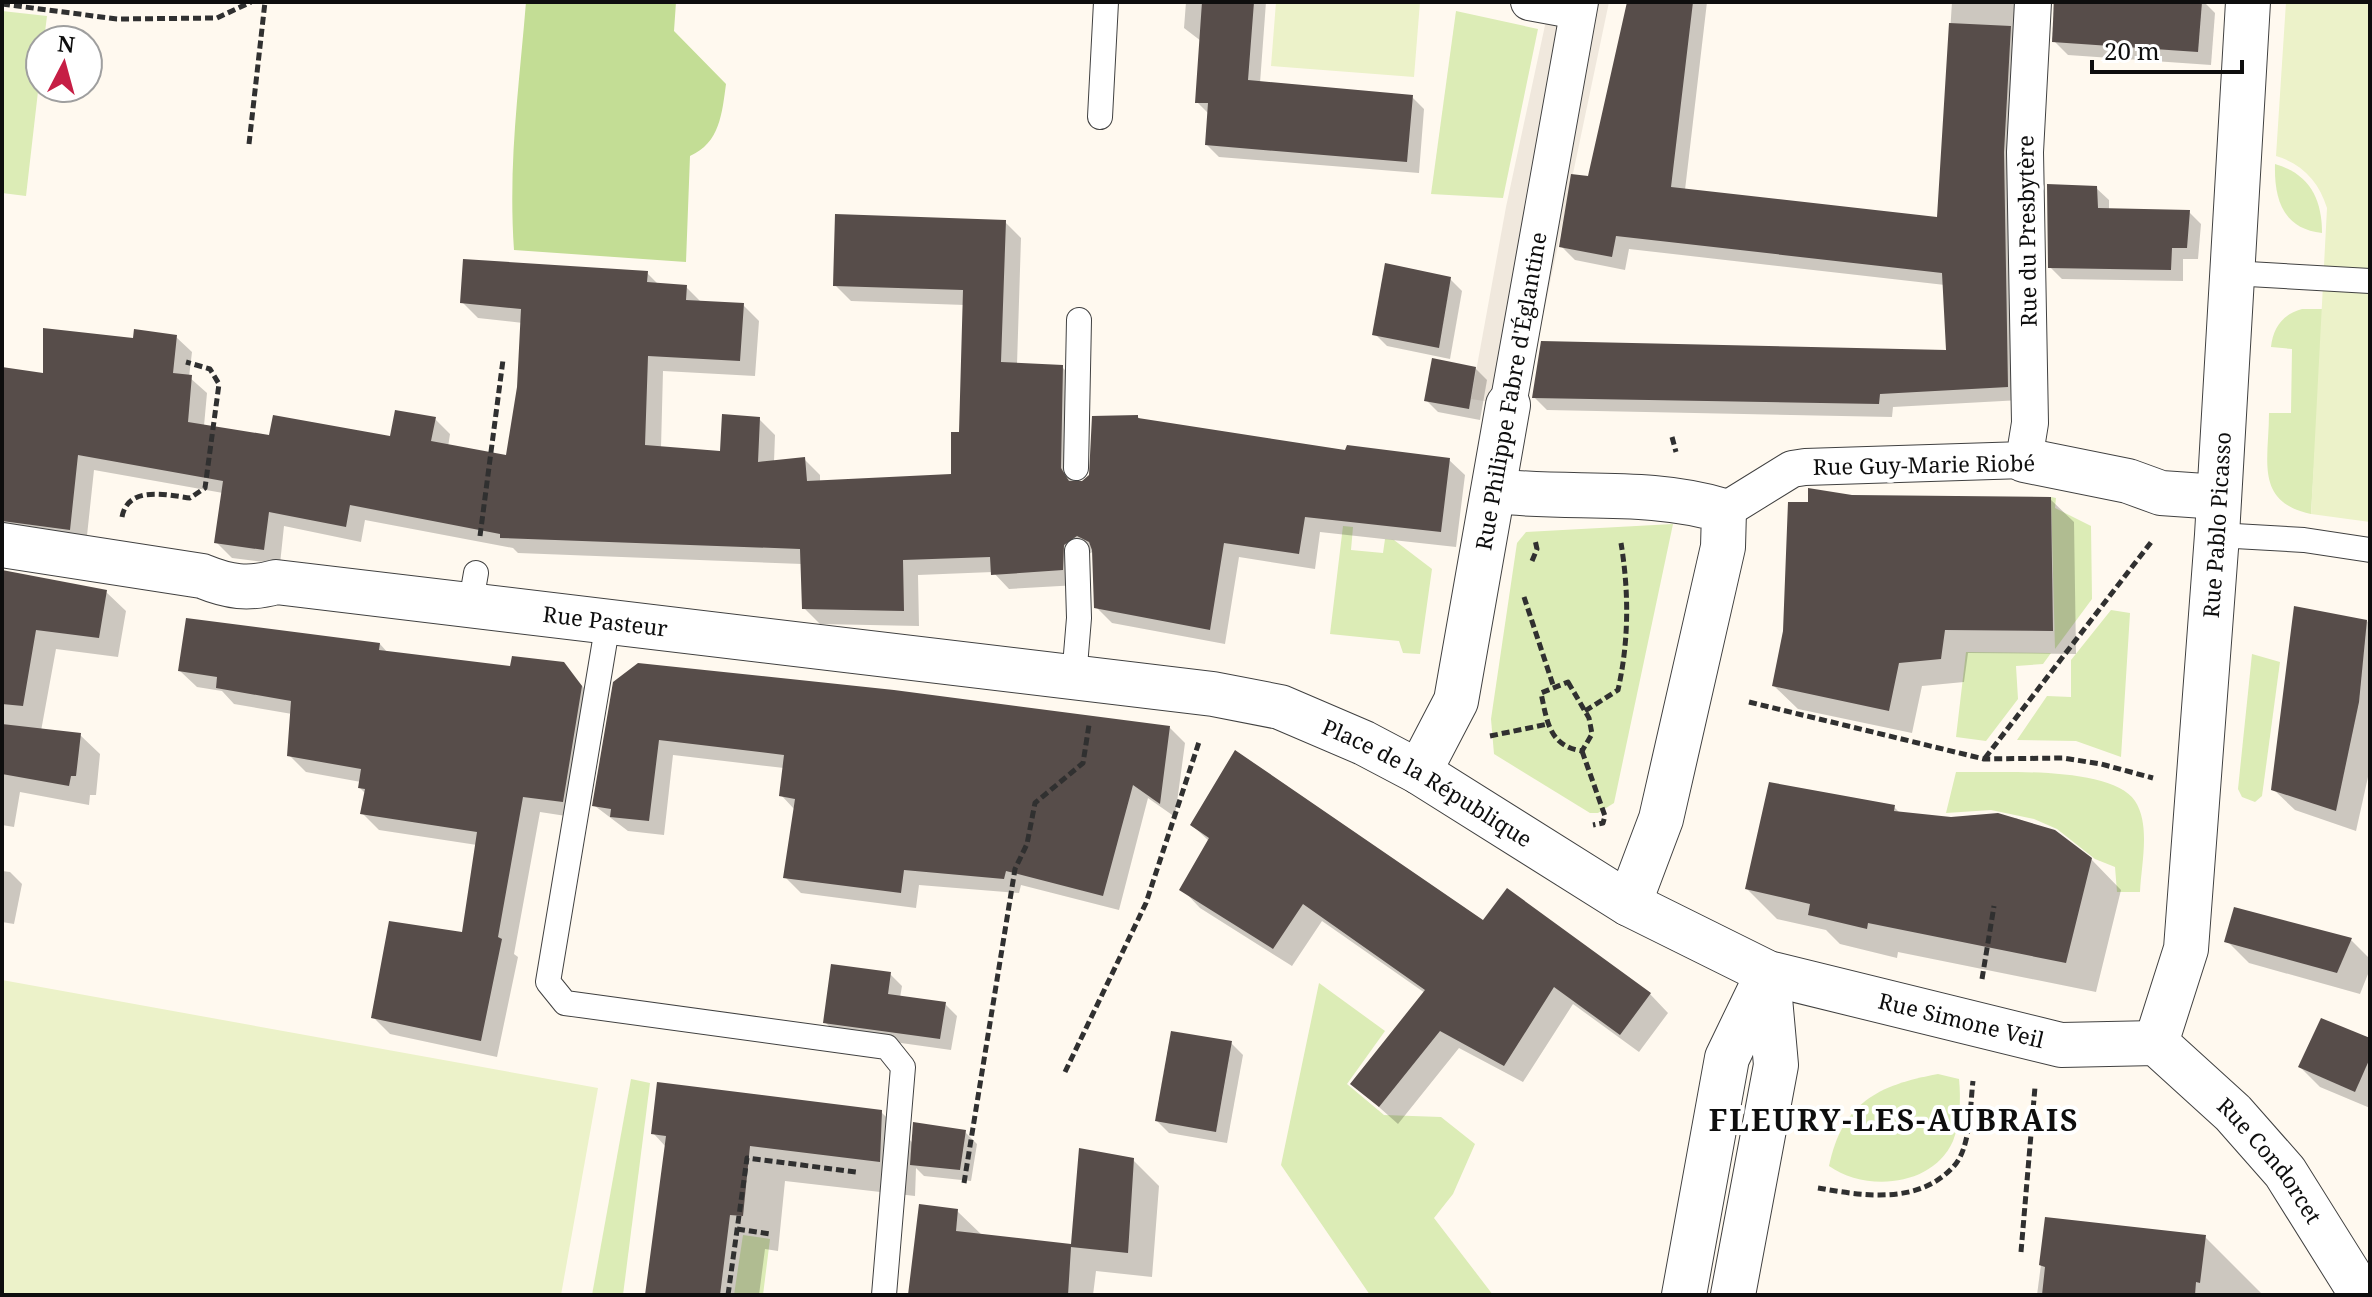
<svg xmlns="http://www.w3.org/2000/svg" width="2372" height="1297" viewBox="0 0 2372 1297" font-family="'Noto Serif',serif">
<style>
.green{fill:#dcecb6}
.forest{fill:#c3dd95}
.pitch{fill:#ecf2c9}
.plaza{fill:#f0e8dd}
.shadow{fill:#0003}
.building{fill:#574d4a}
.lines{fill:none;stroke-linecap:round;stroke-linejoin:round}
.service-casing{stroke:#414141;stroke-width:26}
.pedestrian-casing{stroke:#414141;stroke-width:38}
.minor-casing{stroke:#414141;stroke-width:46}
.tertiary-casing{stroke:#414141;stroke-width:46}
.path{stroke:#303030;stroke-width:5;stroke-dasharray:8 4;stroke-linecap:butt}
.service{stroke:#fff;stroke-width:24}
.pedestrian{stroke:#fff;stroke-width:36}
.minor{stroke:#fff;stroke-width:44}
.tertiary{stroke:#fff;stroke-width:44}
.labels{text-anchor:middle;stroke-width:8;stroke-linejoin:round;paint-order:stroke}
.street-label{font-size:22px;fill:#0e0e0e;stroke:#fff}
.district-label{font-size:30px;font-weight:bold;letter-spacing:2px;fill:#0e0e0e;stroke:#fff}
</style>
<rect width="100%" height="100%" fill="#fff9ef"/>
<!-- green -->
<g class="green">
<path d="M2 11 47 16 44 40H40V74L26 196 2 193Z"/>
<path d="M1456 11 1538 29 1503 198 1431 194Z"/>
<path d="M2275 164C2309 174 2322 198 2322 233 2283 229 2274 199 2275 164Z"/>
<path d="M2302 309H2324L2311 514C2254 502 2269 460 2269 413H2291L2292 349 2271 347C2273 328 2283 314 2302 309Z"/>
<path d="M2051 497 2056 498 2055 508 2091 526 2092 599 2055 649Z"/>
<path d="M1673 524 1614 803 1598 813H1590L1494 754 1491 719 1517 543 1526 532Z"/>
<path d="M1343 526 1353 527 1351 550 1383 553 1385 539 1394 540 1432 569 1420 654 1403 653 1399 641 1330 634Z"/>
<path d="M2111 610 2130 613 2121 757 2076 741 2017 740 2047 696 2071 697V660Z"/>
<path d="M1966 652 2051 653 2043 664 2016 666 2018 699 1986 741 1956 737Z"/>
<path d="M2252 654 2280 662 2262 796 2255 802 2242 797 2238 789Z"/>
<path d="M1956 772C1996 773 2111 765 2135 801 2151 825 2141 866 2140 892H2117L2115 867 2095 859 2057 829 2034 819 1991 810 1946 813Z"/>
<path d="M1319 983 1385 1031 1347 1084 1384 1115 1441 1117 1475 1144 1453 1194 1434 1218 1493 1295H1370L1281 1165Z"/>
<path d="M1938 1074 1959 1079C1961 1098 1960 1123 1953 1141 1933 1187 1865 1192 1829 1166 1842 1103 1878 1085 1938 1074Z"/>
<path d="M631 1079 650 1083 623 1295H592Z"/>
<path d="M743 1235 770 1239 763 1295H734Z"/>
</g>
<!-- forest -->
<path class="forest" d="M526 2H676L674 31 726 84C722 113 720 143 690 156L686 262 514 250C508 163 519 88 526 2Z"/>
<!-- pitch -->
<g class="pitch">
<path d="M1276 2H1420L1414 77 1271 66Z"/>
<path d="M2286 2H2370V522L2311 514 2327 208C2319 182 2303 164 2276 156Z"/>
<path d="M2 980 598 1088 561 1295H2Z"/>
</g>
<!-- plaza -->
<path class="plaza" d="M1550 2H1609L1524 407 1471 399 1506 207Z"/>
<!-- shadow -->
<g class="shadow">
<path d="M1186 2H1266L1260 83 1412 97 1424 109 1419 173 1219 157 1207 145 1209 114 1197 102 1201 41 1184 28Z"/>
<path d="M1629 2H1707L1685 190 1938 219 1952 2H2031L2021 400 1893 407 1892 417 1547 410 1534 397 1949 352 1945 285 1629 249 1625 270 1575 260 1561 246 1590 179Z"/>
<path d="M2053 2H2204L2215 13 2211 65 2068 55 2054 41Z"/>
<path d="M2096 188 2109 200V210L2189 212 2201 224 2198 259H2183V281L2062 279 2050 267Z"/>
<path d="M1005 222 1021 238 1017 365 1062 367 1078 383 1076 483H1083L1138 417 1141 420 1347 452 1449 460 1465 475 1456 547 1320 532 1315 569 1239 557 1225 644 1112 623 1096 607 1094 551 1079 560 1078 585 1009 589 993 572 918 575 919 626 820 624 804 608 802 564 518 553 513 548 365 520 361 542 284 526 280 564 232 558 216 542 223 493 94 470 86 545 2 532V369L45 375 135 341 176 337 192 352 189 377 207 393 204 426 270 437 392 438 435 419 450 434 448 447 508 457 519 387 523 323 478 318 462 302 647 273 659 285 686 287 702 303 743 305 759 321 755 376 663 371 661 448 722 453 759 419 775 435 774 462 804 459 820 475V482L953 475 961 434 965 305 851 301 835 285Z"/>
<path d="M1450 279 1462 291 1450 359 1387 346 1375 334Z"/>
<path d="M1475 368 1487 380 1480 420 1438 412 1426 400Z"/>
<path d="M1852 497 2050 499 2074 522 2076 654 1968 653 1964 682 1922 686 1912 733 1798 709 1774 686Z"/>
<path d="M2 572 106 592 126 611 118 657 56 649 41 731 80 735 100 754 96 795H90L89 805 20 792 14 827 2 825Z"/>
<path d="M2296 609 2370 622V768L2356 831 2295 810 2273 789Z"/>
<path d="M380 644 388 653 512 668 563 664 598 704 579 818 540 812 514 954 518 957 497 1057 390 1034 373 1017 463 934 477 845 379 830 362 813 366 794 360 788 361 782 306 772 289 755 292 714 234 704 222 691 197 687 180 671Z"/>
<path d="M615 683 1169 727 1185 743 1175 817 1148 798 1119 910 1021 885 1019 893 919 885 916 908 801 893 786 878 795 810 781 795 784 768 673 755 664 835 628 831 595 806Z"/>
<path d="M1894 807 1901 814 1951 819 1974 815 2016 818 2063 838 2091 859 2121 890 2096 992 1898 952 1897 958 1840 944 1826 930 1777 919 1747 889Z"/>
<path d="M1192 825 1483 922 1508 891 1650 994 1668 1013 1639 1052 1573 1004 1523 1082 1459 1048 1398 1124 1353 1084 1425 993 1322 921 1292 966 1200 908 1182 889 1209 841Z"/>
<path d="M2 871 10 872 22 884 14 924 2 922Z"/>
<path d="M2351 940 2370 959V969L2360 994 2249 963 2227 941Z"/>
<path d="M890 974 902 986 900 998 945 1004 957 1016 951 1050 837 1034 825 1022Z"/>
<path d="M2370 1041V1108L2320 1087 2300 1067Z"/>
<path d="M1231 1043 1243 1055 1227 1143 1169 1133 1157 1121Z"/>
<path d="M881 1112 914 1144 965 1132 977 1144 971 1181 924 1176 916 1168 915 1196 785 1181 778 1251 765 1249 759 1295H647L666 1147 653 1133Z"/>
<path d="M1133 1160 1159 1186 1152 1277 1096 1271 1093 1295H910L957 1211 983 1236 1073 1247Z"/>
<path d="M2047 1219 2205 1237 2263 1295H2037Z"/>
</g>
<!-- building -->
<g class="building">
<path d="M1202 2H1254L1248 80 1413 95 1407 162 1205 145 1208 103H1195Z"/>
<path d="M1627 2H1693L1671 187 1937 217 1949 23 2011 26 2004 152 2008 387 1880 394 1879 404 1532 398 1541 341 1946 350 1942 273 1616 236 1612 257 1559 247 1571 174 1588 176Z"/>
<path d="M2054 2H2202L2198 52 2052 42Z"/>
<path d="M2047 184 2097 186 2098 208 2190 210 2187 248H2172L2171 270 2048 268Z"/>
<path d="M835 214 1006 220 1001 362 1063 365 1061 468 1069 481H1082L1089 475 1092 416 1138 415V418L1345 450 1347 445 1450 458 1441 532 1305 517 1299 554 1224 543 1210 630 1094 608 1092 550 1089 542 1077 536 1064 545 1063 570 991 575 990 557 903 560 904 611 802 609 800 549 500 538V534L350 505 346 527 269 512 264 550 214 543 223 481 78 455 70 530 2 521V367L43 373V328L133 338 134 329 177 335 173 373 192 375 188 422 269 435 273 415 390 436 395 410 436 417 431 441 506 455 517 387 521 309 460 303 463 259 648 271 647 282 687 285 686 300 744 303 740 361 648 356 645 445 720 451 722 414 760 417 758 462 805 457 807 481 951 474V432H959L963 290 833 286Z"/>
<path d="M1385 263 1451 277 1439 348 1372 335Z"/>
<path d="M1432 358 1476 367 1469 409 1424 401Z"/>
<path d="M1808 488 1852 495 2051 497 2053 631 1945 630 1941 659 1899 663 1889 711 1772 686 1783 631 1788 502H1808Z"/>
<path d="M2 570 107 590 99 638 36 630 23 706 2 704Z"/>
<path d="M2294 606 2367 620 2359 702 2336 811 2271 790Z"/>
<path d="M186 618 380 643 379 650 510 666 512 656 564 662 582 686 563 802 523 797 498 937 502 939 481 1041 371 1018 389 921 462 932 477 832 360 814 365 789 358 788 361 769 287 756 291 701 216 688 217 677 178 671Z"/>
<path d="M638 663 894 690 1170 726 1160 804 1133 785 1103 896 1006 871 1004 879 904 870 901 893 783 878 795 799 779 796 784 755 659 740 649 821 610 817 611 809 592 806 613 682Z"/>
<path d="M2 724 81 733 76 776H71L69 786 2 774Z"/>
<path d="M1235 750 1483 920 1507 888 1651 993 1620 1035 1554 987 1504 1066 1440 1031 1379 1107 1350 1084 1425 990 1303 904 1273 949 1179 890 1209 838 1190 825Z"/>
<path d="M1769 782 1895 805 1894 811 1951 817 1998 813 2055 830 2092 858 2066 963 1868 923 1867 929 1808 915 1810 904 1745 889Z"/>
<path d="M2234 907 2352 938 2337 973 2224 942Z"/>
<path d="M831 964 891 972 888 994 946 1002 940 1039 823 1023Z"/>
<path d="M2321 1018 2370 1038V1058L2355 1092 2298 1067Z"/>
<path d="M1171 1031 1232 1041 1216 1132 1155 1121Z"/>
<path d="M657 1082 882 1110 880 1162 750 1146 743 1216 730 1215 720 1295H645L666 1136 651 1134Z"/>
<path d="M913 1122 966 1130 960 1170 910 1165Z"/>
<path d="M1079 1148 1134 1158 1128 1253 1071 1247 1068 1295H908L919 1204 958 1209 956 1231 1071 1244Z"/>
<path d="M2045 1217 2206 1235 2200 1283 2196 1282 2195 1295H2042L2045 1267 2039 1265Z"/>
</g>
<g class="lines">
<!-- service casing -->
<g class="service-casing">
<g id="service">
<path d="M1100 117 1106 2"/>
<path d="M2231 273 2370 281"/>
<path d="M1076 468 1079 320"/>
<path d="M2217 535 2304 540 2370 550"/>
<path d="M470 607 476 573"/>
<path d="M608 622 548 982 565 1003 887 1047 903 1067 884 1295"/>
<path d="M1074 678 1079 618 1077 551"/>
</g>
</g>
<!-- pedestrian casing -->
<g class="pedestrian-casing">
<g id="pedestrian">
<path d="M1529 2 1578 11"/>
<path d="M1508 405 1580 2"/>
<path d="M1724 511 1792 469 1805 467 2024 460 2030 423 2025 152 2033 2"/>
</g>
</g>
<!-- minor casing -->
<g class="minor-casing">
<g id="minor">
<path d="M2024 460 2128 481 2161 493 2219 497"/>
<path d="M1495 491C1571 500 1650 488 1724 511L1723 547 1661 819 1629 904"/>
<path d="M1419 772 1456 701 1508 405"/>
<path id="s1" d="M2156 1043 2186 949 2217 535 2248 2"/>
</g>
</g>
<!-- tertiary casing -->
<g class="tertiary-casing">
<g id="tertiary">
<path id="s2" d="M2 545 202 576C229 587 248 590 276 582L1213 694 1280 707 1364 743 1419 772 1629 904 1768 973 2061 1045 2156 1043 2233 1113 2285 1172 2362 1295"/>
<path d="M1684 1295 1727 1058 1768 973"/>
<path d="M1733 1295 1776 1065 1768 976"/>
</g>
</g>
<!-- path -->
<g class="path">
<path d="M2 4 117 19 217 18 251 2"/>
<path d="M249 144 265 2"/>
<path d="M1672 437 1676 452"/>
<path d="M122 517C128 485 167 495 190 498L205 488 219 384 210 369 186 362"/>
<path d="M480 536 503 360"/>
<path d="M1532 561 1537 549 1535 540"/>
<path d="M1524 597 1554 688"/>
<path d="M1568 682 1589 718 1592 734 1582 751C1549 746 1547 721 1541 693Z"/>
<path d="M1749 702 1984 759 2063 758 2101 764 2153 778"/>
<path d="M1585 711 1618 690C1629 641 1629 592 1621 543"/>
<path d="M1490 736 1548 724"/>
<path d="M1582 751 1605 816 1603 823 1593 825"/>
<path d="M1985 758 2152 541"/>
<path d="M1982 979 1994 906"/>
<path d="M1065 1072 1146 903 1199 742"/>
<path d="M964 1183 1015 869 1027 844 1035 803 1083 763 1089 725"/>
<path d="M1818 1188C1864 1196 1919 1205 1954 1166 1971 1147 1970 1105 1973 1081"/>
<path d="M737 1229 771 1234"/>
<path d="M2021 1252 2035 1087"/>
<path d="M728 1295 747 1158 856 1172"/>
</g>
<!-- service -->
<use href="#service" class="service"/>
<!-- pedestrian -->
<use href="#pedestrian" class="pedestrian"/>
<!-- minor -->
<use href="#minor" class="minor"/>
<!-- tertiary -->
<use href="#tertiary" class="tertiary"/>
</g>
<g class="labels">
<!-- street labels -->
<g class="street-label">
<text transform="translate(2027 231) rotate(-91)" y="8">Rue du Presbytère</text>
<text transform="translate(1511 391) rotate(-80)" y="8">Rue Philippe Fabre d'Églantine</text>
<text transform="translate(1924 465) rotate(-1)" y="8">Rue Guy-Marie Riobé</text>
<text dy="8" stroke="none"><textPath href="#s1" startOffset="524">Rue Pablo Picasso</textPath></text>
<text dy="8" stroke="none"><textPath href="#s2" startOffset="610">Rue Pasteur</textPath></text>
<text dy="8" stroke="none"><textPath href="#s2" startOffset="1456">Place de la République</textPath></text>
<text dy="8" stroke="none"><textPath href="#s2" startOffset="2046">Rue Simone Veil</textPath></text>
<text dy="8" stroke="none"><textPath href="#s2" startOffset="2408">Rue Condorcet</textPath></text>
</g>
<!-- district labels -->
<g class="district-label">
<text x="1894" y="1131">FLEURY-LES-AUBRAIS</text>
</g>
</g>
<!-- border -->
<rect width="2372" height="1297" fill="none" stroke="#0e0e0e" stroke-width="8"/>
<!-- north arrow -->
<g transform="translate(64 64) rotate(6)"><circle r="38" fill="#ffffff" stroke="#9f9f9f" stroke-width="2"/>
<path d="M0-6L14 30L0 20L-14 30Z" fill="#c61e45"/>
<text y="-12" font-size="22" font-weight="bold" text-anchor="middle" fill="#0e0e0e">N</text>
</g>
<!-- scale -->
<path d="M2092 60v12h150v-12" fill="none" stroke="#0e0e0e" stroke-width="4"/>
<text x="2104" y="60" font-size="24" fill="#0e0e0e" stroke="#ffffff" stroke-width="6" paint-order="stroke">20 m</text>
</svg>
